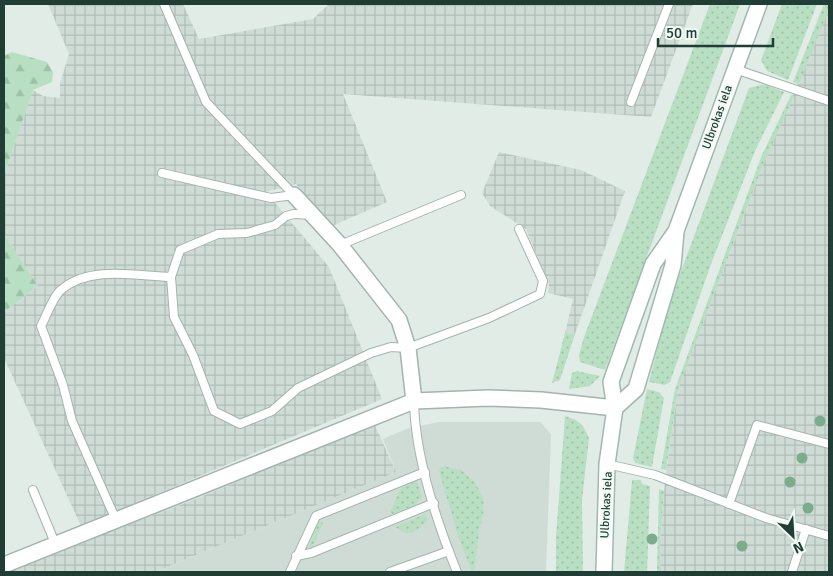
<svg xmlns="http://www.w3.org/2000/svg" width="833" height="576" viewBox="0 0 833 576" font-family="Signika,sans-serif">
<style>
.built{fill:#cfdcd6}
.industrial{fill:url(#industrial-grid)}
.grass{fill:url(#grass-dots)}
.forest{fill:url(#forest-firs)}
.lines{fill:none;stroke-linecap:round;stroke-linejoin:round}
.service-casing{stroke:#a3b4ae;stroke-width:10}
.minor-casing{stroke:#a3b4ae;stroke-width:18}
.secondary-casing{stroke:#9eb9af;stroke-width:18}
.service{stroke:#fff;stroke-width:8}
.minor{stroke:#fff;stroke-width:15}
.secondary{stroke:#fff;stroke-width:15}
.tree{fill:#7bac8d}
.labels{text-anchor:middle;stroke-width:4;stroke-linejoin:round;paint-order:stroke}
.street-label{font-size:12px;fill:#203e35;stroke:#f1f9f5}
</style>
<defs>
<pattern id="industrial-grid" width="8" height="8" patternUnits="userSpaceOnUse" patternTransform="scale(1.25)"><rect width="8" height="8" fill="#cfdcd6"/><path d="M0 4h8M4 0v8" fill="none" stroke="#b1beb8"/></pattern>
<pattern id="grass-dots" width="8" height="8" patternUnits="userSpaceOnUse" patternTransform="scale(1.25)"><rect width="8" height="8" fill="#b8dfc2"/><path d="M2 2h.1M6 6h.1" fill="none" stroke="#9ec0a7" stroke-width="1.8" stroke-linecap="round"/></pattern>
<pattern id="forest-firs" width="22" height="20" patternUnits="userSpaceOnUse" patternTransform="scale(1.25)"><rect width="22" height="20" fill="#b8dfc2"/><path d="M5 1l3.5 6h-7zM16 11l3.5 6h-7z" fill="#9ec0a7"/></pattern>
</defs>
<rect width="100%" height="100%" fill="#e1ece7"/>
<!-- built -->
<path class="built" d="M439 422H540L551 434 546 572H155L396 472 383 439 406 429Z"/>
<!-- industrial -->
<g class="industrial">
<path d="M48 4H183L199 39 313 19 329 4H693L651 117 343 94 387 202 332 226 296 184 266 192 329 267 382 399 81 526 4 358V312L38 286 4 234V176L33 90 43 96 60 98V83L69 54Z"/>
<path d="M829 9V572H661L660 542 665 480 678 389 763 165Z"/>
<path d="M499 152 581 170 625 191 575 334 565 333 573 299 548 293 549 285 526 229 490 206 482 193Z"/>
<path d="M375 425 396 472 155 572H4L193 500Z"/>
</g>
<!-- grass -->
<g class="grass">
<path d="M710 4H740L605 370 580 362 579 355 584 337Z"/>
<path d="M782 4H817L788 80 767 71 761 60Z"/>
<path d="M824 4H829V9L799 84 793 82Z"/>
<path d="M765 84 784 92 755 151 711 264 670 382 665 385 649 382 670 301 749 88Z"/>
<path d="M791 95 794 96 763 165 678 389 666 470 661 469 675 389 762 155Z"/>
<path d="M565 333 575 334 560 380 552 383Z"/>
<path d="M577 371 600 376 590 386 569 389 572 373Z"/>
<path d="M647 389 659 392 664 398 652 467 635 463 633 458Z"/>
<path d="M565 416 576 420 583 426 589 438 582 500 583 572H556V537Z"/>
<path d="M443 466 461 470 474 481 483 497 484 507 482 522 478 530 479 533 474 572H472L459 539 439 471Z"/>
<path d="M632 480H641L642 484 650 486 647 572H624Z"/>
<path d="M417 481 422 497 415 505 393 514 390 512 401 488Z"/>
<path d="M659 489 664 491 660 542 661 572H657Z"/>
<path d="M425 514 428 520 419 529 407 534 395 527Z"/>
<path d="M319 521 323 523 313 546H309Z"/>
</g>
<!-- forest -->
<g class="forest">
<path d="M12 52 47 62 53 72 52 82 33 90 4 176V56Z"/>
<path d="M4 234 38 286 4 312Z"/>
</g>
<g class="lines">
<!-- service casing -->
<g class="service-casing">
<g id="service">
<path d="M164 4 206 102 294 195"/>
<path d="M735 69 829 101"/>
<path d="M631 102 669 4"/>
<path d="M162 173 271 198 294 195"/>
<path d="M312 215 294 214 286 216 275 225 247 233 218 234 180 250 171 277 174 317 193 355 214 411 240 424 272 411 298 388 371 353 391 347 408 348 489 318 540 294 543 281 519 229"/>
<path d="M340 245 461 195"/>
<path d="M414 401C415 457 436 520 457 572"/>
<path d="M607 464 655 475 766 518 829 536"/>
<path d="M33 490 55 543"/>
<path d="M729 504 757 425 829 444"/>
<path d="M116 520 72 421 63 385 41 326C47 315 53 296 62 289 91 265 137 276 171 277"/>
<path d="M296 556 311 553 434 503"/>
<path d="M290 572 316 516 425 472"/>
<path d="M390 572 449 551"/>
<path d="M792 572 806 529"/>
</g>
</g>
<!-- minor casing -->
<g class="minor-casing">
<g id="minor">
<path d="M294 195 340 245 399 320 408 348 414 401"/>
<path d="M4 565 414 401 488 398 541 400 615 408"/>
</g>
</g>
<!-- secondary casing -->
<g class="secondary-casing">
<g id="secondary">
<path d="M615 408 636 389 673 265 676 232"/>
<path d="M604 572 607 464 615 408 611 382 613 376 653 264 676 231 759 4"/>
</g>
</g>
<!-- service -->
<use href="#service" class="service"/>
<!-- minor -->
<use href="#minor" class="minor"/>
<!-- secondary -->
<use href="#secondary" class="secondary"/>
</g>
<!-- trees -->
<g class="tree">
<circle cx="820" cy="421" r="5.5"/>
<circle cx="802" cy="458" r="5.5"/>
<circle cx="790" cy="482" r="5.5"/>
<circle cx="808" cy="508" r="5.5"/>
<circle cx="652" cy="539" r="5.5"/>
<circle cx="742" cy="546" r="5.5"/>
</g>
<g class="labels">
<!-- street labels -->
<g class="street-label">
<text transform="translate(717 117) rotate(-70)" y="4">Ulbrokas iela</text>
<text transform="translate(606 505) rotate(-87)" y="4">Ulbrokas iela</text>
</g>
</g>
<!-- border -->
<rect width="833" height="576" fill="none" stroke="#203e35" stroke-width="10"/>
<!-- north arrow -->
<g transform="translate(793 536) rotate(155)" stroke="#f1f9f5" stroke-width="4" paint-order="stroke">
<path d="M0-4L9 19L0 12L-9 19Z" fill="#203e35"/>
<text y="-8" font-size="14" font-weight="bold" text-anchor="middle" fill="#203e35">N</text>
</g>
<!-- scale -->
<path d="M658 38v8h115v-8" fill="none" stroke="#203e35" stroke-width="2.5"/>
<text x="666" y="38" font-size="15" fill="#203e35" stroke="#f1f9f5" stroke-width="4" paint-order="stroke">50 m</text>
</svg>
